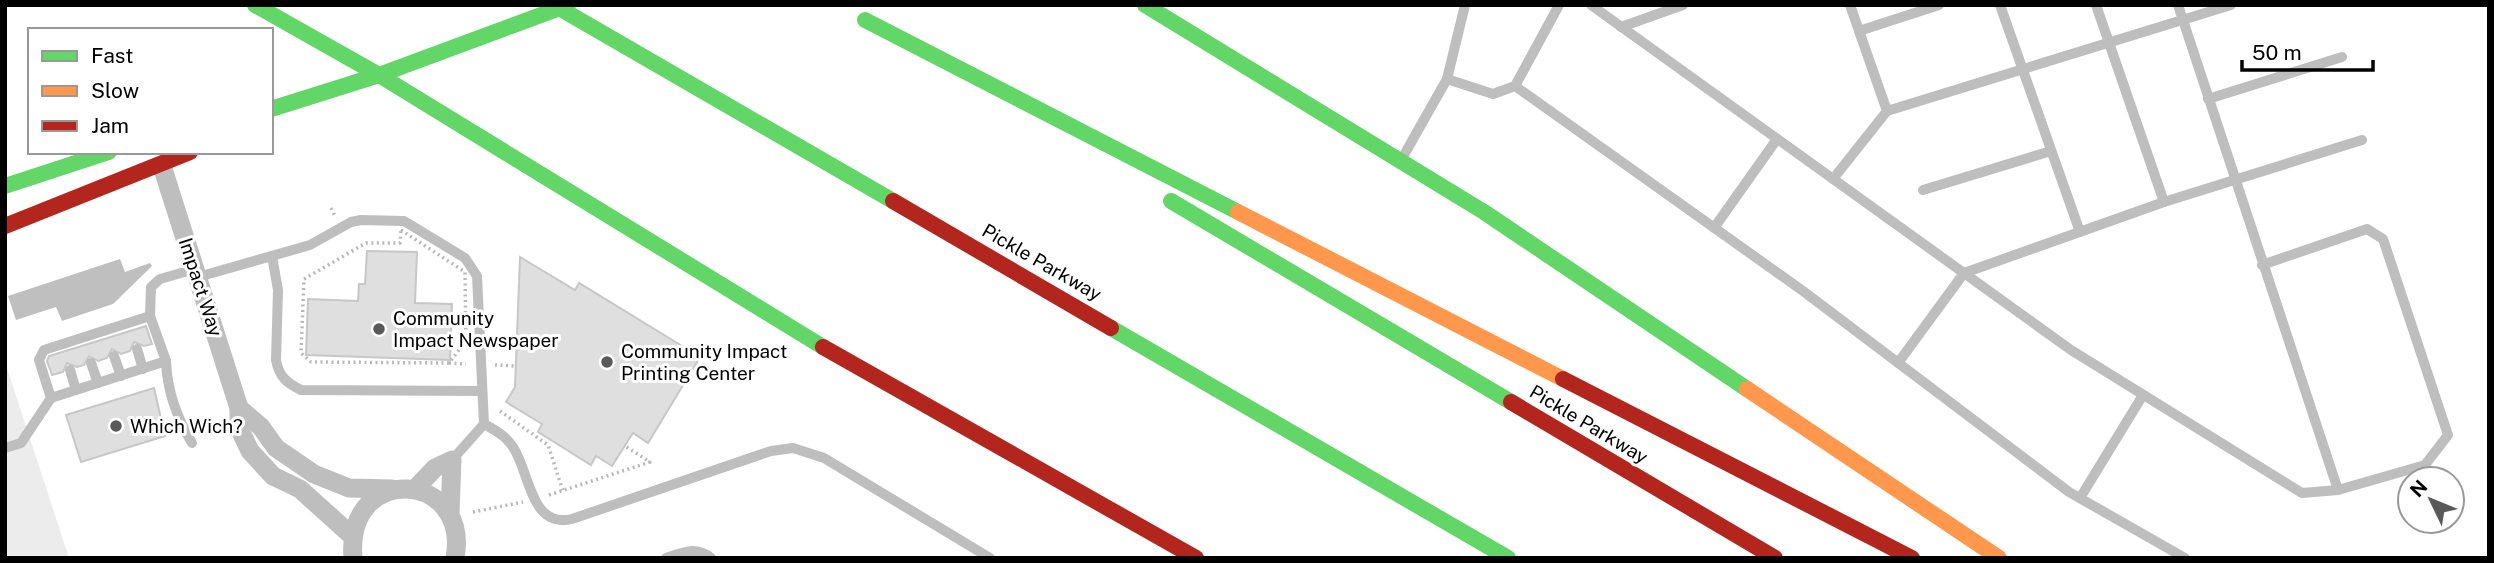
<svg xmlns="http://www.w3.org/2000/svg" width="2494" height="563" viewBox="0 0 2494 563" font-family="'Public Sans',sans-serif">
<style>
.green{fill:#ececec}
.water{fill:#bfbfbf}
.building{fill:#dfdfdf;stroke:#c7c7c7;stroke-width:2}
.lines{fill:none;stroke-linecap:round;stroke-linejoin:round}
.path{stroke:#b9b9b9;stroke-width:3.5;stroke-dasharray:2 3.5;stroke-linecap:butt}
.lane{stroke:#bebebe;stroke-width:10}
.street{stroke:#bebebe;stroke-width:19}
.fast{stroke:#63d668;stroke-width:16}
.slow{stroke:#ff974d;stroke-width:16}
.jam{stroke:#b3261e;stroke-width:16}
.poi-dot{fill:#595959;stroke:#fff;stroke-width:2.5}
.labels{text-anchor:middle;stroke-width:6;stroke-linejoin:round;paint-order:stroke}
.street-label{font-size:19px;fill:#000;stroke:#fff}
.poi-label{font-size:19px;fill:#000;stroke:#fff;text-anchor:start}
</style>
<rect width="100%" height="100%" fill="#fff"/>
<!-- green -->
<path class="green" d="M5 362 69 558H5Z"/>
<!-- water -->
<path class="water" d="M120 259 125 272 150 263 152 266 113 304 62 321 56 307 16 320 8 296Z"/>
<!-- building -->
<g class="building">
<path d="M367 251 417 252 415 303 452 304 450 360 306 355 308 299 358 301 359 284H365Z"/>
<path d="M520 257 575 290 579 283 700 357 648 443 633 433 612 466 596 456 591 465 538 432 542 424 506 402 515 387Z"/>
<path d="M146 326 152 344 144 346 134 342 130 351 121 354 112 349 107 358 98 361 89 356 84 365 77 367 67 363 63 372 52 375 47 361 49 356Z"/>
<path d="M154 388 165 436 81 462 66 415Z"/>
</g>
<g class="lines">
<!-- path -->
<g class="path">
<path d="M331 208 335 216"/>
<path d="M401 230 465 272 466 346H462L449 363 311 362 301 353 304 279 366 243H400Z"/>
<path d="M449 363 466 364"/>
<path d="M495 365 516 366"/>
<path d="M500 411 548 445 563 491"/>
<path d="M549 495 650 462 625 446"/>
<path d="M473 512 523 502"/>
</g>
<!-- lane -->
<g class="lane">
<path d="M1591 5 2071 350 2302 493 2338 490"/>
<path d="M2000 5 2080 232"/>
<path d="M2096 5 2164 202 2362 140"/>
<path d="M2178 5 2338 490 2425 465 2448 435 2383 239 2367 229 2262 265"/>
<path d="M1621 27 1683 5"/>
<path d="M1859 31 1939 5"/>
<path d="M1447 79 1493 94 1515 86 1559 5"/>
<path d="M1515 86 1803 291 2069 492 2185 558"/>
<path d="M2208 99 2342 57"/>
<path d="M1887 111 2231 5"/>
<path d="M1404 155 1447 79 1465 5"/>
<path d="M1833 179 1887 111 1850 5"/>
<path d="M1923 190 2051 151"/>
<path d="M1714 228 1777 139"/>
<path d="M272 256 278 290 276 360C279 377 287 383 301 390L482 391"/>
<path d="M198 277 310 245 351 222 361 220 404 221 465 258 477 276 484 424 452 460"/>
<path d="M150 316 151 287 160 279 195 269"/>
<path d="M137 349 143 369"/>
<path d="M114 356 121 376"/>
<path d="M91 363 98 383"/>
<path d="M1898 363 1964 273 2164 202"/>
<path d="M70 370 76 390"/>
<path d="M51 398 39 360 44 350 150 316 166 361"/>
<path d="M484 424C495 430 506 436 513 447 530 472 530 529 572 519L771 451 793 448 824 458 990 558"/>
<path d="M5 448 21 443 51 398 166 361C167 390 177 418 192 443"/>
<path d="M2080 498 2143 395"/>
<path d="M666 558C683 552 696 546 711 558"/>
</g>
<!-- street -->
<g class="street">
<path d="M162 166 239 408V428L250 451 273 476 300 489 351 535"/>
<path d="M239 408 261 427 276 448 314 474 349 488 392 489"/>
<path d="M415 489 435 468 452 460 450 513"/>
<path d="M353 558C345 461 471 471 455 558"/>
</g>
<!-- fast -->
<g class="fast">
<path d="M255 5 379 75"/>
<path d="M554 5 893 201"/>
<path d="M1145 5 1484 212 1747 389"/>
<path d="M865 20 1238 212"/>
<path d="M379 75 823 347"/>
<path d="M271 109 379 75 568 5"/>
<path d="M5 186 109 152"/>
<path d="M1171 201 1511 402"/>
<path d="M1111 328 1508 558"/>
</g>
<!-- slow -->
<g class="slow">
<path d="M1238 212 1563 379"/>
<path d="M1747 389 1999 558"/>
</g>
<!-- jam -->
<g class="jam">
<path d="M893 201 1111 328"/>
<path d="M5 226 190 152"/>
<path d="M823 347 1196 558"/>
<path d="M1563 379 1912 558"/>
<path d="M1511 402 1775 558"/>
</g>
</g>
<!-- markers -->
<g class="poi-dot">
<circle cx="379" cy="329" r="7"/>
<circle cx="607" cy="362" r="7"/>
<circle cx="116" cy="426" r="7"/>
</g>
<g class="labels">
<!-- street labels -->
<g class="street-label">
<text transform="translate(1042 262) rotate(30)" y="7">Pickle Parkway</text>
<text transform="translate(201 287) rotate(72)" y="7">Impact Way</text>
<text transform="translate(1589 424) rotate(31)" y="7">Pickle Parkway</text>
</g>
<!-- poi labels -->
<g class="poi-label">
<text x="393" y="325">Community<tspan x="393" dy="22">Impact Newspaper</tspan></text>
<text x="621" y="358">Community Impact<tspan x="621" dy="22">Printing Center</tspan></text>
<text x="130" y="433">Which Wich?</text>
</g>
</g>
<!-- border -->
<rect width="2494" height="563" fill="none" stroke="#000000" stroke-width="14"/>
<!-- legend -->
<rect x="28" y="28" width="245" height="126" fill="#ffffff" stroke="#999999" stroke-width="2"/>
<rect x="42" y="51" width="35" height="10" fill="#63d668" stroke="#999999" stroke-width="2"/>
<text x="91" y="63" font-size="21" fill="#000000">Fast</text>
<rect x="42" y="86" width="35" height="10" fill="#ff974d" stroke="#999999" stroke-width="2"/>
<text x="91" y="98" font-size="21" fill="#000000">Slow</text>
<rect x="42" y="121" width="35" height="10" fill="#b3261e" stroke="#999999" stroke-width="2"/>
<text x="91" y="133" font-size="21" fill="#000000">Jam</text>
<!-- north arrow -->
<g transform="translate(2431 500) rotate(313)"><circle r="33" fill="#ffffff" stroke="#999999" stroke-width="2"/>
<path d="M0-5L12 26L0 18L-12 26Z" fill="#595959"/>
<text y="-10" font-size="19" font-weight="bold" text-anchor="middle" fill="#000000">N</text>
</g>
<!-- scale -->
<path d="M2242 60v10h131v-10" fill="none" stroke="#000000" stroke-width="3.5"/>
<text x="2252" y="60" font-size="21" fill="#000000" stroke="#ffffff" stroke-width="5" paint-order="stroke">50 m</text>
</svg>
